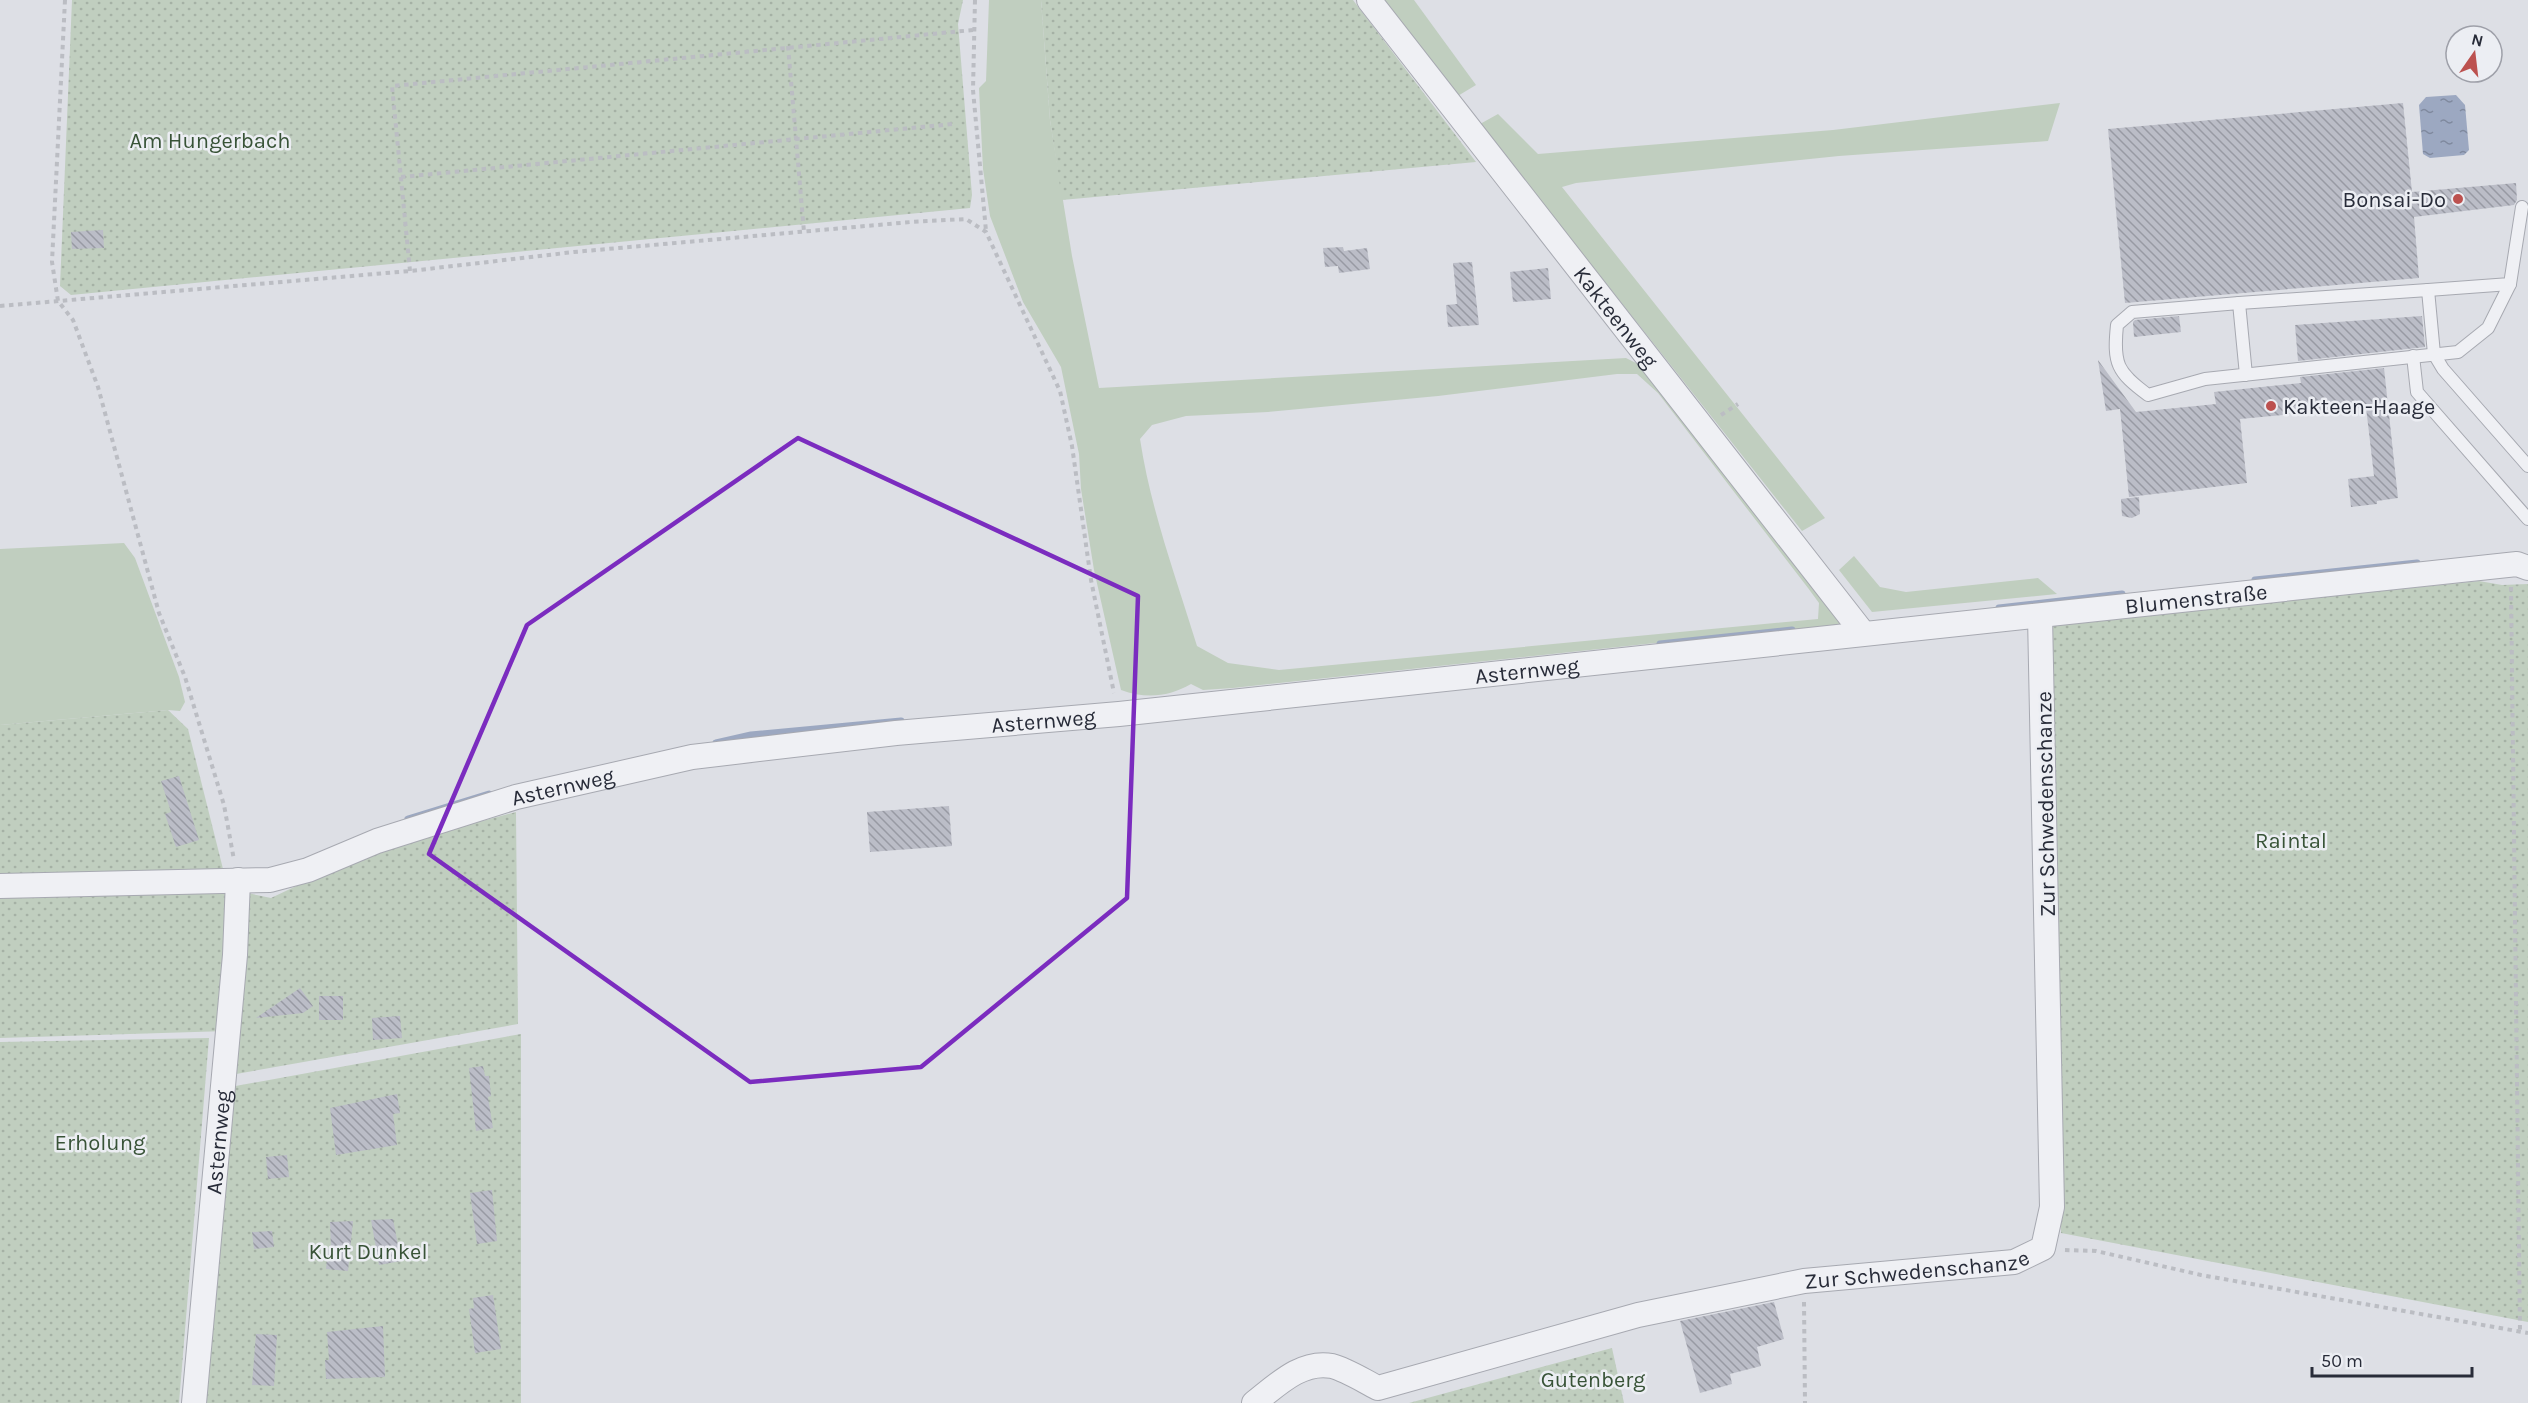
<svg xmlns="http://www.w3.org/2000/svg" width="2528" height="1403" viewBox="0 0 2528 1403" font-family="Karla,sans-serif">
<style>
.green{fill:#c0cebf;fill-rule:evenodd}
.garden{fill:url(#garden-dots)}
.water{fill:url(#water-ripples)}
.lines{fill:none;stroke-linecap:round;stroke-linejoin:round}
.stream{stroke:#9ca8c1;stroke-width:7}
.building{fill:url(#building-back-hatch)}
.service-casing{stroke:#a7a9b1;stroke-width:14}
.minor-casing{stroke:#a7a9b1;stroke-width:26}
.path{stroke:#bbbdc3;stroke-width:4;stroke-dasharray:4.5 4.5;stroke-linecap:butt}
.service{stroke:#eff0f4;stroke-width:12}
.minor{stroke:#eff0f4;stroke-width:24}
.marked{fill:none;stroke:#7b2cbf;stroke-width:4.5;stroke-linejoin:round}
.poi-dot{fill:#bc514f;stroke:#eceef3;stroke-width:2}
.labels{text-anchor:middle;stroke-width:5;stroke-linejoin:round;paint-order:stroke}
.park-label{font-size:22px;fill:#385337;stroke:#eceef3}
.poi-label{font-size:22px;fill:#282c39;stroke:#eceef3;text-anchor:end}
.street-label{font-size:22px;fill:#282c39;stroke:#eceef3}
</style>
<defs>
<pattern id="garden-dots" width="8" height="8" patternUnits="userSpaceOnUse" patternTransform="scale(1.5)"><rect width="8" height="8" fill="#c0cebf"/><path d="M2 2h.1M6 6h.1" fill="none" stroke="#a5b1a5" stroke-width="1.8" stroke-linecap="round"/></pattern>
<pattern id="water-ripples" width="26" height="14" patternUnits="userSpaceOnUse" patternTransform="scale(1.5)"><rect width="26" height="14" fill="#9ca8c1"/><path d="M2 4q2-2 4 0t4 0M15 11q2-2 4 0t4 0" fill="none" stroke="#7f899e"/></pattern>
<pattern id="building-back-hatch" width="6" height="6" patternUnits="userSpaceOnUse" patternTransform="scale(1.5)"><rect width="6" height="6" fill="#bbbdc7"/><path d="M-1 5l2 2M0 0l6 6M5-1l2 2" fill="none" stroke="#989aa3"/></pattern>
</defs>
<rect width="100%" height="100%" fill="#dddfe5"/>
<!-- green -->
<g class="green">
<path d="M989 0H1041L1050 120 1072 256 1099 388 1626 358 1648 369 1841 623 1835 629 1721 636 1233 688 1203 690 1191 684C1168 697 1146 699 1121 690L1094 570 1081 489 1079 454 1061 367 1023 302 990 216 983 169 979 88 986 81ZM1617 374H1637L1658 393 1808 588 1819 603 1818 619 1279 670 1228 663 1197 646C1176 577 1151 511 1140 439L1152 425 1186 416 1268 412 1438 396Z"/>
<path d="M1379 0H1414L1476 85 1456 97Z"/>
<path d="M2060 103 2048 141 1839 156 1576 183 1562 187 1825 518 1802 531 1480 124 1498 114 1538 154 1833 130Z"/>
<path d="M124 543 135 558 179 677 185 702 180 711 168 710 0 725V549Z"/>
<path d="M1854 556 1880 587 1906 592 2038 578 2057 594 1872 612 1839 570Z"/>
</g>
<!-- garden -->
<g class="garden">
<path d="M72 0H963L958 24 972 195 970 208 71 295 60 286Z"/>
<path d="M1041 0H1353L1476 162 1062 200 1050 120Z"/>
<path d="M2479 581 2502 585 2528 584V1322L2061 1233 2051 624Z"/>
<path d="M168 710 188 729 228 889 271 898 370 851 516 812 518 1024 225 1076 227 1031 0 1038V725Z"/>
<path d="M521 1034V1403H202L230 1087Z"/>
<path d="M209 1038 179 1403H0V1042Z"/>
<path d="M1612 1348 1624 1403H1409Z"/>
</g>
<!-- water -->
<path class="water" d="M2456 95 2465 105 2469 150 2464 155 2430 158 2423 154 2419 105 2426 97Z"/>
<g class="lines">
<!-- stream -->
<g class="stream">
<path d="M2255 580 2417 563"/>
<path d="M1999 608 2122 594"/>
<path d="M1660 644 1792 630"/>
<path d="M716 743 751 735 901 721"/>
<path d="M408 819 489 794"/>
</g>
</g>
<!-- building -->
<g class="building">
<path d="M2403 103 2412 192 2516 183 2517 200 2514 205 2414 217 2419 278 2125 303 2108 129Z"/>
<path d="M103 230 104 248 72 249 71 232Z"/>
<path d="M1343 247 1344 251 1367 248 1370 269 1339 273 1338 266 1325 267 1323 248Z"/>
<path d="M1472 262 1479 325 1448 327 1446 305 1457 304 1453 263Z"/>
<path d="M1548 268 1551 299 1513 302 1510 272Z"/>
<path d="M2179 316 2181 332 2134 337 2133 322 2135 320Z"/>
<path d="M2422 316 2425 347 2298 361 2295 325Z"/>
<path d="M2098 360 2136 412 2216 404 2214 392 2301 383 2300 377 2384 368 2398 498 2377 501V504L2351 507 2348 479 2374 476 2366 407 2240 419 2247 483 2129 497 2120 409 2106 411Z"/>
<path d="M2139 497 2140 514 2132 518 2122 516 2121 499Z"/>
<path d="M179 776 199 840 176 847 165 814 171 812 161 781Z"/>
<path d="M949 806 952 846 870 852 867 812Z"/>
<path d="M300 988 313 1006 303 1013 256 1018Z"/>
<rect x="319" y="996" width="24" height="24"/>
<path d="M400 1016 402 1038 373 1040 372 1018Z"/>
<path d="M483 1066 485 1076H489L491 1096 488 1097 493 1128 476 1131 469 1068Z"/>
<path d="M397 1094 400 1113 393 1114 397 1145 336 1155 330 1108Z"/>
<path d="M287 1155 289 1177 268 1179 266 1157Z"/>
<path d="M492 1190 497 1241 477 1244 470 1193Z"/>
<path d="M393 1219 401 1261 379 1265 371 1220Z"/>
<path d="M353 1221 348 1271 326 1269 328 1249 331 1250 330 1222Z"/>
<path d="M272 1231 274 1247 254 1249 252 1232Z"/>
<path d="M493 1295 501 1349 475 1353 469 1309 474 1308 473 1298Z"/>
<path d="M1774 1302 1784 1339 1757 1347 1761 1366 1730 1374 1732 1384 1700 1393 1680 1321Z"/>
<path d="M383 1326 385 1377 326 1379 325 1360H329L327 1332Z"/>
<path d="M256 1334 277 1335 274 1386 252 1385Z"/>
</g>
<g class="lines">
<!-- service casing -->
<g class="service-casing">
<g id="service">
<path d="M2428 290 2510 284 2522 207"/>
<path d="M2239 303 2428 290 2434 354 2443 369 2528 466"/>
<path d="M2413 356 2417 392 2528 519"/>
<path d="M2246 375 2239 303 2132 312 2117 325C2113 364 2117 372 2148 395L2205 379 2458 352 2488 328 2510 284"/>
</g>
</g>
<!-- minor casing -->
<g class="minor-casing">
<g id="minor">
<path id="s1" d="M1369 0 1863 633"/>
<path id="s2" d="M0 886 270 880 308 870 377 841 516 797 692 757 896 733 1119 714 2517 564 2528 568"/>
<path id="s3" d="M194 1403 235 955 238 880"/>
<path id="s4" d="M1254 1403C1276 1386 1301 1360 1332 1366 1347 1370 1364 1381 1378 1388L1638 1315 1804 1281 2014 1262 2043 1248 2052 1207 2040 616"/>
</g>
</g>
<!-- path -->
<g class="path">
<path d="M65 0 52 262 58 301 73 320 98 387 159 613 185 677 224 805 234 860"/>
<path d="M975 0 973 90 986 231"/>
<path d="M788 46 804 232"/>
<path d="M401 177 953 124"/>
<path d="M410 271 392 86 973 30"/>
<path d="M0 306 410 271 574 252 911 222 966 219 986 232 1060 391 1072 446 1091 580 1114 693"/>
<path d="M1721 415 1738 404"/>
<path d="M2511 587 2520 1331"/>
<path d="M2065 1250 2096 1251 2201 1275 2528 1333"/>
<path d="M1804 1302 1805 1403"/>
</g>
<!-- service -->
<use href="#service" class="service"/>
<!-- minor -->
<use href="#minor" class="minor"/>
</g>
<!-- marked area -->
<path class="marked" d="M798 438 1138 596 1127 898 921 1067 750 1082 429 854 527 625Z"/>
<!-- markers -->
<g class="poi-dot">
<circle cx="2458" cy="199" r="6"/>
<circle cx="2271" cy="406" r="6"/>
</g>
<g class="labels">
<!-- park labels -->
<g class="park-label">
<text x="210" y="148">Am Hungerbach</text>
<text x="2291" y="848">Raintal</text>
<text x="100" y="1150">Erholung</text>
<text x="368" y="1259">Kurt Dunkel</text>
<text x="1593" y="1387">Gutenberg</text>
</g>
<!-- poi labels -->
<g class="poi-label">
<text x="2446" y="207">Bonsai-Do</text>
<text x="2283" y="414" text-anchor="start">Kakteen-Haage</text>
</g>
<!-- street labels -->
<g class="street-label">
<text dy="8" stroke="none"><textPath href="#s1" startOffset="402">Kakteenweg</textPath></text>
<text dy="8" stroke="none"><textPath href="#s2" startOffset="2223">Blumenstraße</textPath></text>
<text dy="8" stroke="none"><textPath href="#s2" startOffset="1550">Asternweg</textPath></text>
<text dy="8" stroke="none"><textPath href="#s2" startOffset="1064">Asternweg</textPath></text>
<text dy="8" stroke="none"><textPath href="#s2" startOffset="578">Asternweg</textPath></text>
<text transform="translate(2045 804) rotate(-91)" y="8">Zur Schwedenschanze</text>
<text dy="8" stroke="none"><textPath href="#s3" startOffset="262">Asternweg</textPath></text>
<text dy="8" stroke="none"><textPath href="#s4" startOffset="693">Zur Schwedenschanze</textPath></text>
</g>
</g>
<!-- north arrow -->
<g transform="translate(2474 54) rotate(14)"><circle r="28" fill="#eceef3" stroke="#9ea0a9" stroke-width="1.5"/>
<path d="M0-4.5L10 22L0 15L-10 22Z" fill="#bc514f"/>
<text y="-9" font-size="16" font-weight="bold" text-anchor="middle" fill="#282c39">N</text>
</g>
<!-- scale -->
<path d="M2312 1367v9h160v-9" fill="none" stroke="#282c39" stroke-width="3"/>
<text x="2321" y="1367" font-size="18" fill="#282c39" stroke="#eceef3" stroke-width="4.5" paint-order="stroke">50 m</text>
</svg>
